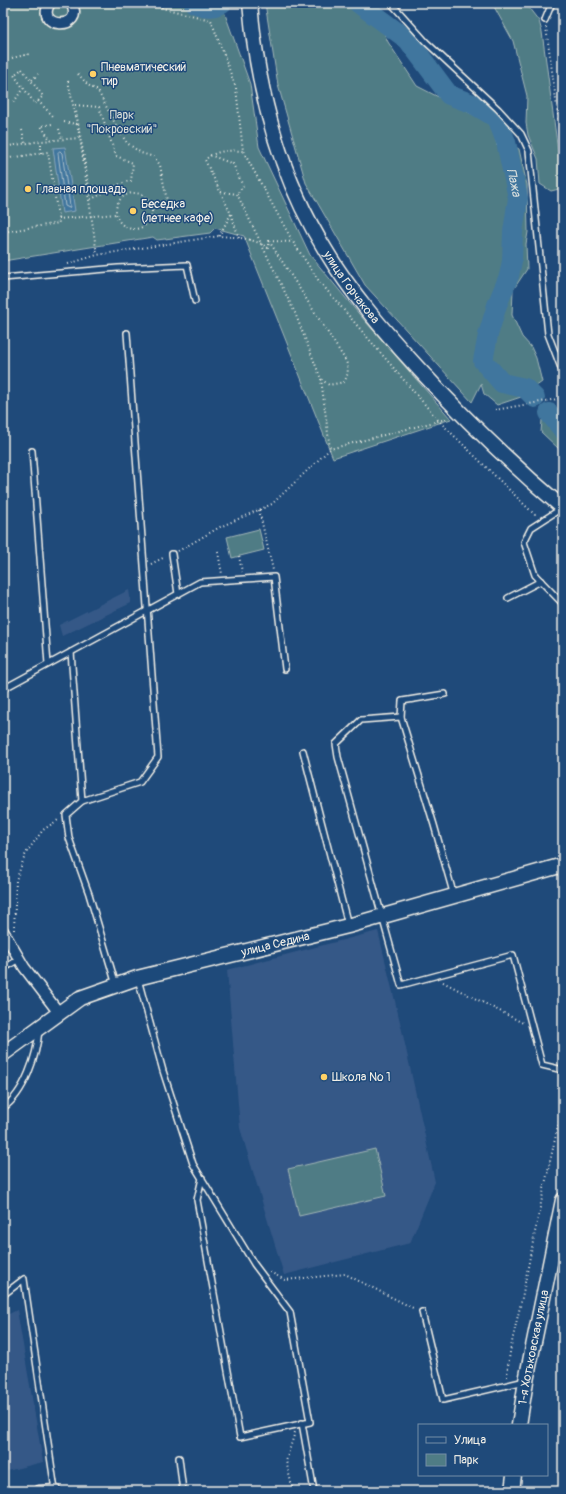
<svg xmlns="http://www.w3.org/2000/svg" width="566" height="1494" viewBox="0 0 566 1494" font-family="Pangolin,sans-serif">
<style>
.built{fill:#365887}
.green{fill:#4f7c85;stroke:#a2b6b6}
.water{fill:#41769e;stroke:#89a7bc}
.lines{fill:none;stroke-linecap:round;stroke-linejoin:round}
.shore{stroke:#acc0ca;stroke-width:1}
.river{stroke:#41769e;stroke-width:20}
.lane-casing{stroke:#f4f1e8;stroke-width:8}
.street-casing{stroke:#f4f1e8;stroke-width:13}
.secondary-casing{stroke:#f4f1e8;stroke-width:17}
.path{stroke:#f4f1e8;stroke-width:2;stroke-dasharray:1 3;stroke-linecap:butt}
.lane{stroke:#1f4a7a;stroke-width:5}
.street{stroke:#1f4a7a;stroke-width:10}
.secondary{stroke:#1f4a7a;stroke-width:14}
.poi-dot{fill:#ffd166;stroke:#1f4a7a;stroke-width:1.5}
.labels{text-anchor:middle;stroke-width:3;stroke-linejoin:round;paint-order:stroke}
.poi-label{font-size:12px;fill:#f4f1e8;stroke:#1f4a7a;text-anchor:start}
.park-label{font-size:12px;fill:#dbdfd9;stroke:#1f4a7a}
.street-label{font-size:12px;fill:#f4f1e8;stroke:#1f4a7a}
.water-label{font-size:13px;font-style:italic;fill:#d9dfdd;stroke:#1f4a7a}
</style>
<rect width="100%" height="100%" fill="#1f4a7a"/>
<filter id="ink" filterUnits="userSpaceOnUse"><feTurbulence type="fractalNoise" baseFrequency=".025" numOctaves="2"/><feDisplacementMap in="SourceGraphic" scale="8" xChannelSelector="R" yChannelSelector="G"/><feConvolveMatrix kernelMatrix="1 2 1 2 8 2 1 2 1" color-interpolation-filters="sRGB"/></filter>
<g filter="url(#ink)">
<!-- built -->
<g class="built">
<path d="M129 590 131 603 62 636 59 625Z"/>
<path d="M378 931 401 1026 435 1182 410 1243 284 1275 240 1128 227 970Z"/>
<path d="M17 1310 43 1462 3 1472V1317Z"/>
</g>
<!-- green -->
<g class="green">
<path d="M3 3H221L250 84 259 147 310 255 359 314 451 419 333 458 244 236 215 228 210 233 157 240 153 237 3 261Z"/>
<path d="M265 3H370L388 42 417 86 493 125 497 146 509 143 519 149 527 185 528 232 526 244 527 269 513 290 512 315 522 337 531 347 536 358 542 382 521 397 497 405 484 394 481 384 472 402 365 285 306 183 278 85Z"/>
<path d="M492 3H525L539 21 542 32 563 188 551 191 540 184 538 159 528 135 526 123 527 96 513 41Z"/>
<path d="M563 410V462L559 449 541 432 542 420 552 413Z"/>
<path d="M259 529 264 550 232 558 227 537Z"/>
<path d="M375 1149 386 1196 299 1216 288 1169Z"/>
</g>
<!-- water -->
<path class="water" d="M65 147 75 211 62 213 53 148Z"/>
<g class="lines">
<!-- shore -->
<path class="shore" d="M60 151 62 153 70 206 69 208 65 206 58 153Z"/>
<!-- river -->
<g class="river">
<path d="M194 3C203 7 213 9 222 3"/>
<path id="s1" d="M358 3 408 40 449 95 473 104 497 118 506 142 518 198 513 232 512 261 509 276 497 305 488 335 483 361 502 383 525 388 535 398"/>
<path d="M549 413 563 430"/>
</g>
<!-- lane casing -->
<g class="lane-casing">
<g id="lane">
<path d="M391 3 426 42 498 109 521 134 529 151 548 334 563 373"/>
<path d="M545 20 552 3"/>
<path d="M3 278 118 268 187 265 195 301"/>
<path d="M32 451 48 664"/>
<path d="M562 508 531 528 524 542 535 575 563 604"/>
<path d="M172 554 178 594"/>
<path d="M508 598 541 581"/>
<path d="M71 652 82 801 140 782 158 757 127 333"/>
<path d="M3 689 200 582 274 577 285 669"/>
<path d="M445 694 402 701 401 717 434 825 454 896"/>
<path d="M401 717 361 720 336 744 338 757 401 985 513 955 542 1065 563 1070"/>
<path d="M303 751 348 925"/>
<path d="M82 801 66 815 69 838 89 894 116 985"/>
<path d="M3 969 19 959"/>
<path d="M138 979 163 1071 193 1164 254 1264 290 1312 310 1422 240 1437 197 1200 202 1178"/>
<path d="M3 1108C25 1093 37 1055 39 1030"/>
<path d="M3 1295 24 1279 55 1490"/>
<path d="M422 1312 443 1400 525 1381"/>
<path d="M302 1423 314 1491"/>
<path d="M179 1458 183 1491"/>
</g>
</g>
<!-- street casing -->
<g class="street-casing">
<g id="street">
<path d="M50 3C33 29 87 31 71 3"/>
<path d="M3 931 24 967 59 1013"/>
<path d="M39 1491 55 1490"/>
</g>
</g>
<!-- secondary casing -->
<g class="secondary-casing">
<g id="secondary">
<path id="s2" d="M250 3C257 89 280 177 326 251 351 293 384 331 417 367 463 417 511 464 563 508"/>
<path id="s3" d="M3 1054 80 998 137 978 348 926 563 865"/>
<path id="s4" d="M519 1425 526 1381 563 1200"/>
<path d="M512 1491 514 1475"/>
</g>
</g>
<!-- path -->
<g class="path">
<path d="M161 3 162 8 211 20 236 88 243 151 293 242 319 281 439 421 536 516"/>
<path d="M546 27 563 151"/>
<path d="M12 58 29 54"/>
<path d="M22 69 43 96 35 104 14 75Z"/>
<path d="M78 74 88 85 98 91 119 131 127 143 141 153 154 157 160 165 168 206 153 210"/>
<path d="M32 80 38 74"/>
<path d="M68 81 80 138"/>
<path d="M38 101 54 117"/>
<path d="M14 102 23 88"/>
<path d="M75 105 99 107 116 156 133 163 131 181C116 183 106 193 91 199Z"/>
<path d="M64 122 77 124"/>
<path d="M59 129 62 139"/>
<path d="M22 130 25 143"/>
<path d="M51 141 41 126 52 124"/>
<path d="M3 147 41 141 80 138 97 255"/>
<path d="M41 153V141"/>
<path d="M210 155 233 164 243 186 237 194"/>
<path d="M3 159 48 152 59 223 3 232"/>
<path d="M221 192 237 194 295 313 321 379 329 385 344 382C348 375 349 370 346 361L269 241"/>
<circle cx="134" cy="211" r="18"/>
<path d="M58 219 116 214"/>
<path d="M219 236 231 214"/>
<path d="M239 238 231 214 205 160C215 150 230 150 243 151"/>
<path d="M68 264 97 255 219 236C236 237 254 238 268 248L269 241 293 242"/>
<path d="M321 379 330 449"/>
<path d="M495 410 563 398"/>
<path d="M259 510 273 570"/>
<path d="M178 551 220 527 272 504 330 449 446 419"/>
<path d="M218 552 222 574"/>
<path d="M239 556 242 572"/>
<path d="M151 564 165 557"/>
<path d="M14 930 16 880 26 853 43 830 58 820"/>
<path d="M443 982 523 1023"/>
<path d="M270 1272 285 1280 345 1274 415 1309"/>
<path d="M507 1377C509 1348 517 1322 523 1293 535 1230 548 1168 563 1105"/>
<path d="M293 1491 286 1461 295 1432"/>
</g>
<!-- lane -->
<use href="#lane" class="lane"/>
<!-- street -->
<use href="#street" class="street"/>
<!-- secondary -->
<use href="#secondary" class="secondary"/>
</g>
</g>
<!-- markers -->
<g class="poi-dot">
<circle cx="93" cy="74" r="4"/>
<circle cx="28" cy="189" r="4"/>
<circle cx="133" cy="211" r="4"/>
<circle cx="324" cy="1077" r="4"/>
</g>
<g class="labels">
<!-- poi labels -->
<g class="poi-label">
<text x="101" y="71">Пневматический<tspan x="101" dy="14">тир</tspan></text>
<text x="36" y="193">Главная площадь</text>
<text x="141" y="208">Беседка<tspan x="141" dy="14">(летнее кафе)</tspan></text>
<text x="332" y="1081">Школа № 1</text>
</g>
<!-- park labels -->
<g class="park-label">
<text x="122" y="119">Парк<tspan x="122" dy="14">"Покровский"</tspan></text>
</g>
<!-- street labels -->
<g class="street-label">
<text dy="4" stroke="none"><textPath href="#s2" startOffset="306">улица Горчакова</textPath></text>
<text dy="4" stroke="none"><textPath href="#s3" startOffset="298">улица Седина</textPath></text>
<text dy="4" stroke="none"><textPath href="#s4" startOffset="79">1-я Хотьковская улица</textPath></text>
</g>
<!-- water labels -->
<g class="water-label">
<text dy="5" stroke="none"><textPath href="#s1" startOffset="251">Пажа</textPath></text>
</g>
</g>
<!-- margin -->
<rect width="566" height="1494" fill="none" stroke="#1f4a7a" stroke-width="16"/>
<rect x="8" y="8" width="550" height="1478" fill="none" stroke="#f4f1e8" stroke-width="1.5" filter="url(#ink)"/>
<!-- legend -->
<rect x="418" y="1424" width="130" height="52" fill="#1f4a7a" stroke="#748da6"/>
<rect x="426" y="1437" width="20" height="6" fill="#1f4a7a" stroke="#748da6"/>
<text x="454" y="1444" font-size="12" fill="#f4f1e8">Улица</text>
<rect x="426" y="1454" width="20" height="12" fill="#4f7c85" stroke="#748da6"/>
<text x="454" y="1464" font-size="12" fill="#f4f1e8">Парк</text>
</svg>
